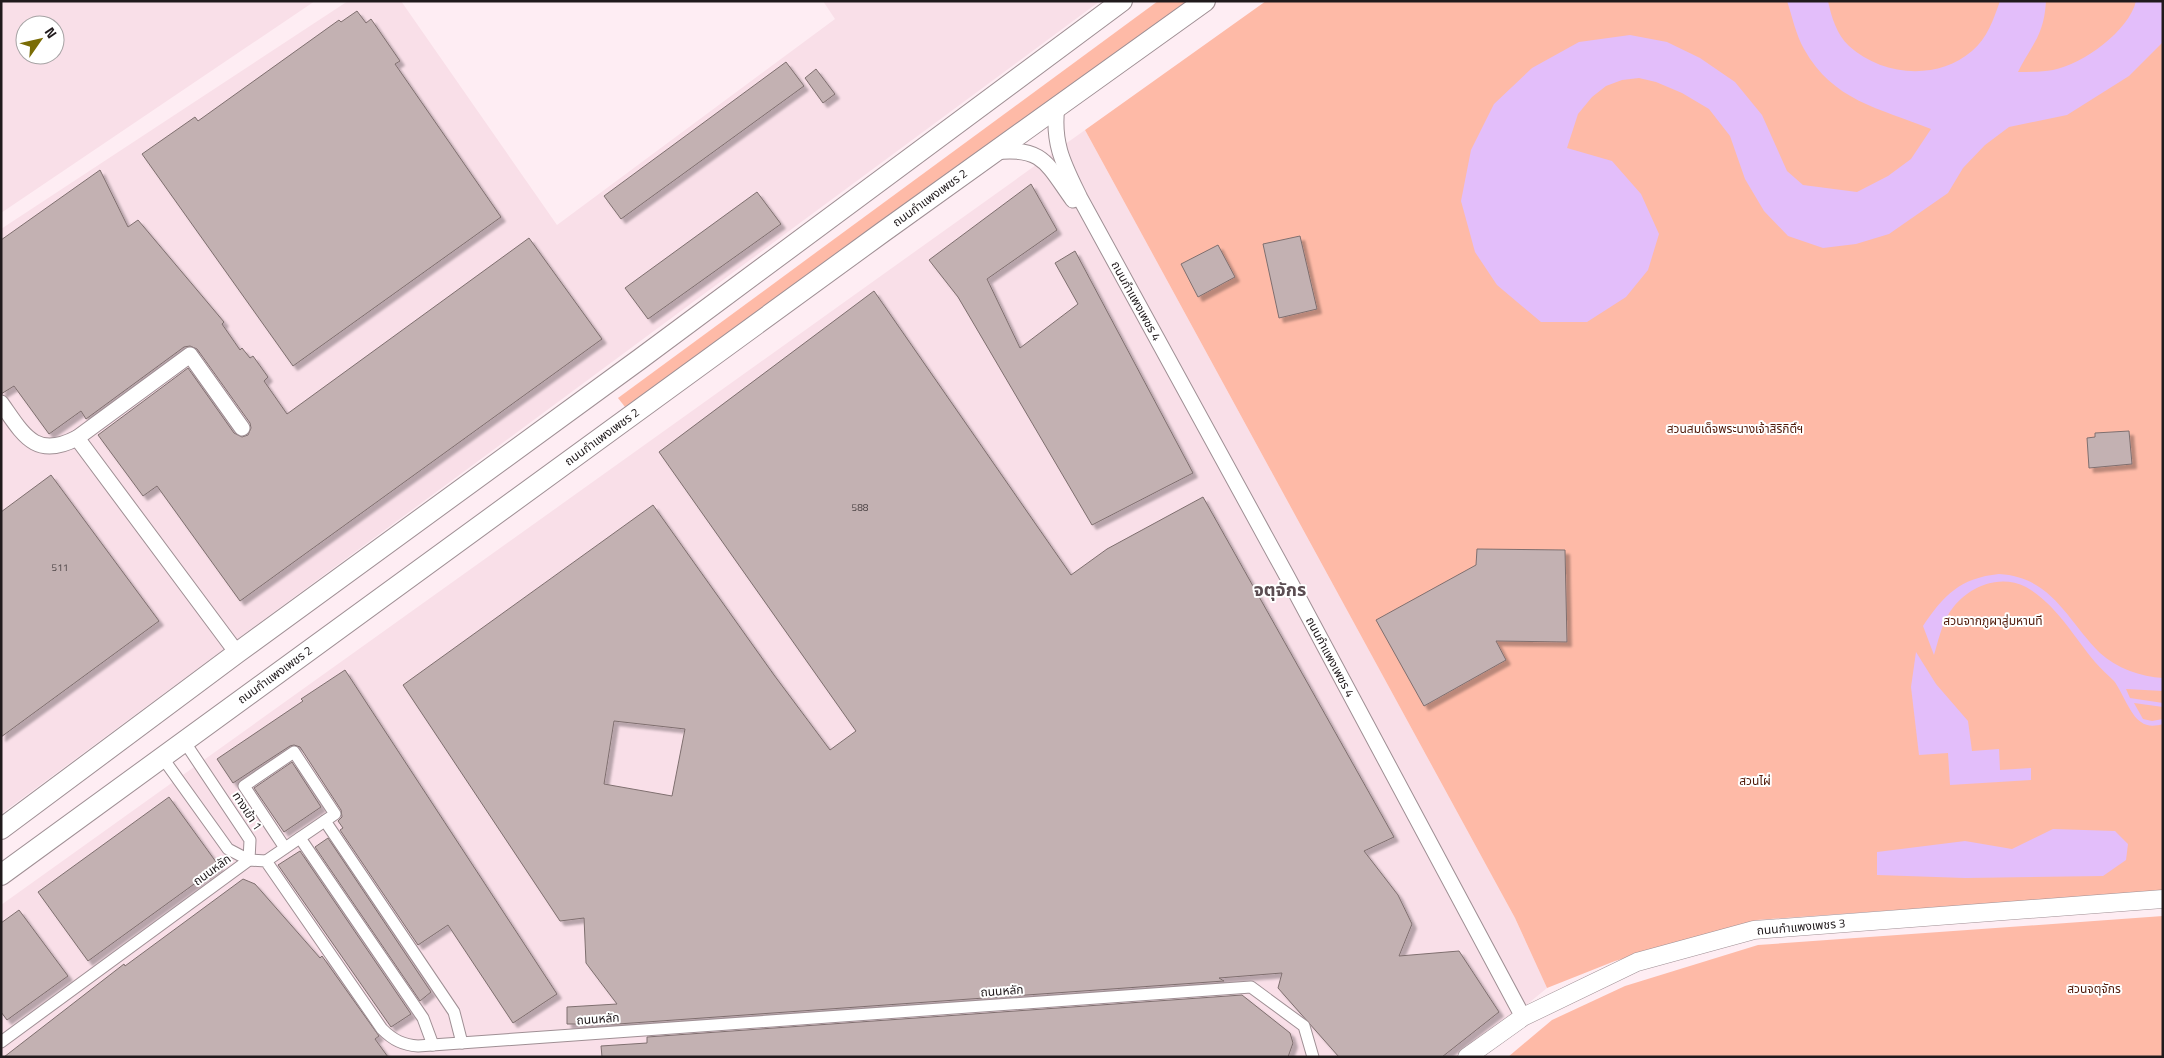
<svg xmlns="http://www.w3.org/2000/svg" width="2164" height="1058" viewBox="0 0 2164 1058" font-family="'Titillium Web','Noto Sans Thai',sans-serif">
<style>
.built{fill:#f9dfe8;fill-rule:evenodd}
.green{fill:#febaa7}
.water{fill:#e3befa}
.building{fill:#c3b1b2;stroke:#7f6f6f;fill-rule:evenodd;filter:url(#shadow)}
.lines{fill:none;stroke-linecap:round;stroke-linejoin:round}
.pedestrian-casing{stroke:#9f8f94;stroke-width:13}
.minor-casing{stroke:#9f8f94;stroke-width:17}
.tertiary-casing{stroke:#9f8f94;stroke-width:19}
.secondary-casing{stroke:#9f8f94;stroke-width:22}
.pedestrian{stroke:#fff;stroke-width:11}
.minor{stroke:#fff;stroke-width:15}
.tertiary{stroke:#fff;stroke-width:18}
.secondary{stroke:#fff;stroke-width:20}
.labels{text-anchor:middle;stroke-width:4;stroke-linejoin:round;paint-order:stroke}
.number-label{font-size:10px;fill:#494042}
.street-label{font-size:12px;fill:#201a1c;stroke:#fff}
.park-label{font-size:12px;fill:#501908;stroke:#fff}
.district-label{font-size:18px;font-weight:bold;fill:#5b4d52;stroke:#fff}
</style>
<defs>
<filter id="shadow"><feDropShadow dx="4.5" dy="4.5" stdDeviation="1" flood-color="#0004"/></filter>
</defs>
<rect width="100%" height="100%" fill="#feedf3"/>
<!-- built -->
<g class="built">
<path d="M1 1H315L1 213ZM25 25H55V55H25Z"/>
<path d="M348 1H401L557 225 835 19 823 1H1100L1 814V229Z"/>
<path d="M1085 130 1515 918 1547 988 1464 1057H1V905Z"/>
</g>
<!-- green -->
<g class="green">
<path d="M1158 1H1191L625 407 618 398Z"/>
<path d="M1266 1H2163V891L1757 920 1615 961 1547 988 1515 918 1085 130Z"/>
<path d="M2163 916V1057H1508L1552 1020 1625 986 1758 945Z"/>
</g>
<!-- water -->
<g class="water">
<path d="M1787 1H1828C1831 16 1837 35 1849 46 1882 76 1937 81 1972 51 1987 39 1994 18 2000 1H2046C2044 36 2032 44 2018 72 2029 72 2042 72 2053 70 2083 64 2129 31 2136 1H2163V42L2129 76 2067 115 2009 127 1985 145 1963 168 1948 193 1889 234 1856 244 1823 248 1788 236 1764 211 1745 179 1730 136 1709 109 1682 93 1656 82 1639 78 1622 80 1606 86 1592 97 1578 114 1567 148 1612 161 1641 194 1659 234 1648 270 1626 297 1587 322H1541L1497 285 1475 252 1461 201 1471 150 1494 104 1532 68 1579 42 1630 35 1667 42 1700 58 1735 82 1762 115 1787 171 1803 185 1857 192 1888 176 1911 159 1931 129C1879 108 1833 101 1804 49 1796 35 1792 16 1787 1Z"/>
<path d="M1999 574C2052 577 2067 620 2100 653 2116 668 2141 677 2163 678V691L2126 689 2130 698 2163 703V707L2134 703 2143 719 2152 721 2163 719V724C2156 726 2147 727 2141 722 2130 715 2123 693 2114 681 2108 675 2101 669 2095 662 2074 637 2056 604 2026 587 1997 572 1963 589 1948 615 1941 627 1938 642 1934 655L1923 626C1944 595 1960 578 1999 574Z"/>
<path d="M1916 652 1936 684 1968 721 1972 751 1999 749 2000 770 2031 768V780L1950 785 1948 753 1919 755 1911 687Z"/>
<path d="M2053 829 2115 831 2128 844 2126 860 2103 876 1965 878 1877 875V852L1965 841 2012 849Z"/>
</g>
<!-- building -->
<g class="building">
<path d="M357 11 366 23 371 19 400 61 395 64 501 217 293 366 142 154 195 117 198 121 339 20 341 22Z"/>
<path d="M786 62 804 86 621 219 604 196Z"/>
<path d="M816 69 835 94 823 103 805 78Z"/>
<path d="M100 170 128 227 138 220 224 322 222 324 240 350 242 348 250 358 253 356 268 377 264 381 287 414 529 238 602 339 240 601 157 486 143 496 98 435 188 368 234 433 242 437 248 435 251 428 250 423 197 349 190 346 184 347 86 419 81 411 49 434 14 386 1 394V240Z"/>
<path d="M1031 184 1057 230 987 279 1020 348 1078 304 1055 263 1075 251 1193 473 1092 525 958 297 929 260Z"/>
<path d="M757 192 781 224 648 319 625 288Z"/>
<path d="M1300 236 1317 309 1279 318 1263 244Z"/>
<path d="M1218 245 1235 277 1198 297 1181 264Z"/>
<path d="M874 291 1071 575 1107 549 1203 497 1394 837 1364 851 1398 895 1412 924 1399 956 1459 951 1499 1012 1442 1057H1339L1278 988 1282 973 1219 978 1224 981 618 1024H567V1007L617 1004 586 963 584 918 560 921 403 685 653 505 774 675 830 750 856 731 659 452ZM614 721 685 729 672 796 604 784Z"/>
<path d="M2129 431 2132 464 2089 468 2087 438 2095 437V433Z"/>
<path d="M51 475 159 621 1 737V512Z"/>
<path d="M1477 549 1565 550 1567 642 1496 641 1506 660 1424 706 1376 620 1476 565Z"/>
<path d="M345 670 557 994 513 1023 448 925 418 945 340 830 343 828 338 821 342 817 341 810 300 747 294 745 290 746 233 783 217 759 303 701 301 699Z"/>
<path d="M292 762 321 807 284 832 254 788Z"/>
<path d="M169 797 219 866 88 961 38 892Z"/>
<path d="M328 838 431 992 420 1001 315 847Z"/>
<path d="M300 851 411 1014 391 1027 278 865Z"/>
<path d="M243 879 255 884 320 958 322 956 379 1036 375 1039 388 1057H4L124 964 125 966Z"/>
<path d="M19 910 68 976 7 1020 1 1012V923Z"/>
<path d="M1242 995 1290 1033 1293 1043 1288 1057H602L601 1046 647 1043V1037Z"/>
</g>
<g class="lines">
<!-- pedestrian casing -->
<g class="pedestrian-casing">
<g id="pedestrian">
<path d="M162 757 228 849 249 860 250 840 184 741"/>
<path d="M325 821 454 1012 462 1043"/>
<path d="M300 838 423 1018 433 1045"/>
<path d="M266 861 335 814 294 752 244 786 285 848"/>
<path d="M1 1042 249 860 266 861 382 1029C393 1040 403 1045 418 1046L1251 987 1304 1026 1313 1057"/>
</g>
</g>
<!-- minor casing -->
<g class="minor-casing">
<g id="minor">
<path d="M1057 106C1052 144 1064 165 1080 198L1288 578 1523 1017"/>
<path d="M994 152C1043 146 1047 164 1073 200"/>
<path d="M1 403C23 434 35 460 77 438L190 355 242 428"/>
<path d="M77 438 237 653"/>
</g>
</g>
<!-- tertiary casing -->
<g class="tertiary-casing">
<path id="tertiary" d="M1467 1057 1523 1017 1637 962 1754 930 2163 899"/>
</g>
<!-- secondary casing -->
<g class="secondary-casing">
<g id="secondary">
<path d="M1 829 237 653 640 359 1122 1"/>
<path d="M1 875 883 232 1205 1"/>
</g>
</g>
<!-- pedestrian -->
<use href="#pedestrian" class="pedestrian"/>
<!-- minor -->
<use href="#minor" class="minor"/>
<!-- tertiary -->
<use href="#tertiary" class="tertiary"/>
<!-- secondary -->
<use href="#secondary" class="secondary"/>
</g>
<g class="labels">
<!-- number labels -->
<g class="number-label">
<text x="860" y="511">588</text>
<text x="60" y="571">511</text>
</g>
<!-- street labels -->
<g class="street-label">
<text transform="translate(930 198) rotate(-36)" y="4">ถนนกำแพงเพชร 2</text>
<text transform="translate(1136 301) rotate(61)" y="4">ถนนกำแพงเพชร 4</text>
<text transform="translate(602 437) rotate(-36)" y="4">ถนนกำแพงเพชร 2</text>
<text transform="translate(1330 657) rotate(62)" y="4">ถนนกำแพงเพชร 4</text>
<text transform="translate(275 675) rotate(-36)" y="4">ถนนกำแพงเพชร 2</text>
<text transform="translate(247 811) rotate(57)" y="4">ทางเข้า 1</text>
<text transform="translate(212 870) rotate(-36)" y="4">ถนนหลัก</text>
<text transform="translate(1801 927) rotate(-5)" y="4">ถนนกำแพงเพชร 3</text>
<text transform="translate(1002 991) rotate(-4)" y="4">ถนนหลัก</text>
<text transform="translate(598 1019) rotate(-4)" y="4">ถนนหลัก</text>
</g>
<!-- park labels -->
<g class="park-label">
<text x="1735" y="433">สวนสมเด็จพระนางเจ้าสิริกิติ์ฯ</text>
<text x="1993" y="625">สวนจากภูผาสู่มหานที</text>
<text x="1755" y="785">สวนไผ่</text>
<text x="2094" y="993">สวนจตุจักร</text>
</g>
<!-- district labels -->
<g class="district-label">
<text x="1280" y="596">จตุจักร</text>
</g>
</g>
<!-- border -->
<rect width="2164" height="1058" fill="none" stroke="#201a1c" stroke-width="5"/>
<!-- north arrow -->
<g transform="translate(40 40) rotate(56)"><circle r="24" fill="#ffffff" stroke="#a6a3a4"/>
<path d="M0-4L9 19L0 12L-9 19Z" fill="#7a6c05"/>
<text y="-8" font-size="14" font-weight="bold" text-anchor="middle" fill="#201a1c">N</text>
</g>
</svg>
